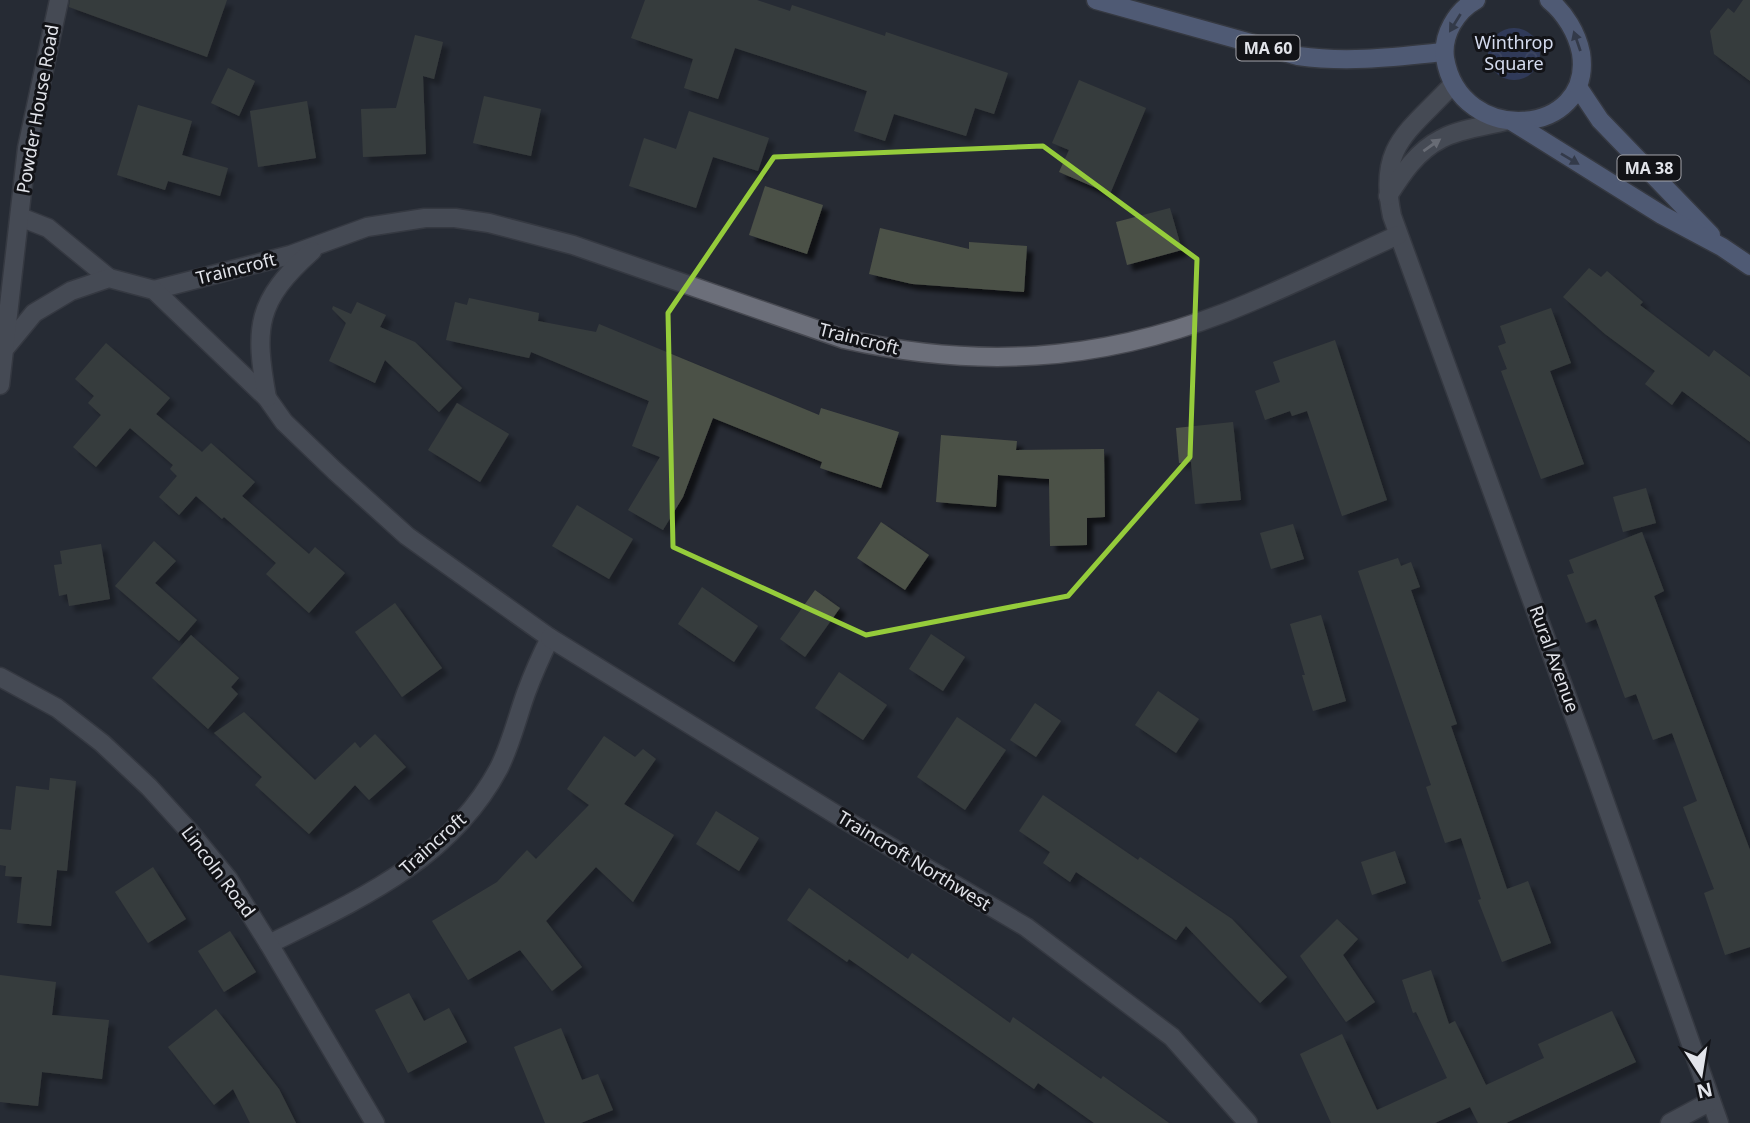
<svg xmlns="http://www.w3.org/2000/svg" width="1750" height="1123" viewBox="0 0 1750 1123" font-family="'Noto Sans',sans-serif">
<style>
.park{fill:url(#park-crowns)}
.building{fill:#4c5147;filter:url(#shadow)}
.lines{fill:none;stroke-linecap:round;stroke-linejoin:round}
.minor-casing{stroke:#474951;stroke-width:21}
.major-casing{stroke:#474951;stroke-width:21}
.minor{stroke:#6c6f7a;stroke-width:18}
.major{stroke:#8292c1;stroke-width:18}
.oneway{fill:#444c63}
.oneway2{fill:#b9bbc3}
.marked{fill:none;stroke:#95cc3b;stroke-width:5;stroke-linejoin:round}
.labels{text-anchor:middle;stroke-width:6;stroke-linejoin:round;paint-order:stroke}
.shield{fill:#121317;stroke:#a4a5ab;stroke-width:2}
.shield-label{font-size:16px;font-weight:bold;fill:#e2e4ea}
.park-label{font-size:18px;fill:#d4dbee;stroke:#121317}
.street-label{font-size:18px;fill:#e2e4ea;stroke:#121317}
</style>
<defs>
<pattern id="park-crowns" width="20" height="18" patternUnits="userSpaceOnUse" patternTransform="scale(1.75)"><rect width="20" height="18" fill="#3d4d85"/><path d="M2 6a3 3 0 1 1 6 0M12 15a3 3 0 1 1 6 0" fill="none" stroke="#596696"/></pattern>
<filter id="shadow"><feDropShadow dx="6" dy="6" stdDeviation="2" flood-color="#0009"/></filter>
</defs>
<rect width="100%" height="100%" fill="#272b34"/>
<!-- park -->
<circle class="park" cx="1514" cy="54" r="26"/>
<!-- building -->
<g class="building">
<path d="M70 0H227L207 57 69 7Z"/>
<path d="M645 0H757L790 11 792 5 885 36 886 32 1008 73 994 114 975 108 966 136 894 114 885 141 854 131 867 91 735 48 718 99 684 88 693 59 631 38Z"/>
<path d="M1743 0H1750V81L1714 54 1710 31 1728 8 1734 13Z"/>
<path d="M415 35 443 42 434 79 423 76 426 154 363 157 361 109 396 108Z"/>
<path d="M228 68 255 81 239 116 211 103Z"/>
<path d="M1079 80 1146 108 1110 194 1059 172 1069 150 1052 143Z"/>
<path d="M484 96 541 109 531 156 473 143Z"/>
<path d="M307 101 316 158 258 167 250 111Z"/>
<path d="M138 105 192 121 182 155 228 168 220 196 168 181 165 190 117 175Z"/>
<path d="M689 111 769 138 758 171 713 157 696 208 629 186 644 138 676 149Z"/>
<path d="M765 186 823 205 807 254 749 235Z"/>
<path d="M1170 208 1182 250 1127 265 1116 222Z"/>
<path d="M880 228 969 249V242L1027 246 1024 292 912 284 869 274Z"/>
<path d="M1589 268 1601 277 1607 271 1643 302 1640 305 1709 357 1714 350 1750 377V442L1682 391 1672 405 1645 384 1655 371 1605 334 1563 297Z"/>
<path d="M469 298 539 313 538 321 596 332 599 324 819 415 821 408 899 432 881 488 820 468 822 462 713 418 683 497 663 530 628 510 660 457 632 446 649 401 531 352 529 358 446 340 455 302 467 305Z"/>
<path d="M357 302 386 315 380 327 415 342 462 388 439 412 385 360 375 383 329 361 346 323 332 309 333 306 351 314Z"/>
<path d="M1551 308 1571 363 1550 371 1584 464 1541 479 1501 371 1507 369 1498 346 1506 343 1500 326Z"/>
<path d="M1335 340 1387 500 1342 516 1307 411 1292 416 1290 411 1265 420 1255 391 1280 382 1273 362Z"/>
<path d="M106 343 170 398 156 414 202 452 211 443 255 482 242 496 309 554 315 547 345 573 309 613 266 574 276 563 224 517 222 519 196 496 179 515 159 497 177 476 170 469 173 465 130 428 96 467 73 447 101 415 88 403 94 396 75 379Z"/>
<path d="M457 403 509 434 480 482 428 450Z"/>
<path d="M1233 422 1241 500 1195 504 1191 462 1179 463 1176 428Z"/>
<path d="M941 435 1017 441 1016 450 1104 449 1105 517 1087 518V545L1050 546 1049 479 998 475 996 507 936 502Z"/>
<path d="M1646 488 1656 523 1623 532 1613 497Z"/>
<path d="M577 505 633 539 609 579 552 546Z"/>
<path d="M881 522 929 555 905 590 857 558Z"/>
<path d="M1293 524 1304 559 1271 569 1260 533Z"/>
<path d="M1642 532 1664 591 1654 596 1750 850V947L1725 955 1704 893 1714 889 1683 807 1697 801 1672 733 1653 740 1636 694 1625 698 1596 619 1586 623 1567 575 1574 573 1569 560Z"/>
<path d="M154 541 176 561 155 583 197 620 179 641 115 586Z"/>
<path d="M101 544 110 599 69 606 67 594 59 596 54 565 62 564 60 551Z"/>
<path d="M1398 558 1401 566 1411 562 1420 587 1411 590 1457 724 1451 726 1507 889 1528 881 1551 943 1502 962 1478 900 1481 899 1461 838 1445 843 1426 787 1431 785 1358 571Z"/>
<path d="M702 587 758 626 734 662 678 624Z"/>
<path d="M815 590 840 608 805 657 780 639Z"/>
<path d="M395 603 442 668 402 697 355 632Z"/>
<path d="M1321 615 1346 701 1313 711 1302 675H1305L1290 624Z"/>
<path d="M931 634 965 657 943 691 909 669Z"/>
<path d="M191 635 239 678 231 687 238 694 208 729 152 678Z"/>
<path d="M839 672 887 705 863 740 815 708Z"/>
<path d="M1158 691 1199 719 1176 753 1135 725Z"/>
<path d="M1035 703 1061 721 1036 757 1010 740Z"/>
<path d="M244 712 315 780 355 742 360 748 375 734 406 767 369 800 355 785 309 834 255 785 262 777 214 733Z"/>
<path d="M957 717 1006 750 965 810 917 777Z"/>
<path d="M604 736 635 757 643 749 656 759 624 804 674 835 633 902 596 867 546 921 582 967 552 991 520 950 468 980 432 921 497 882 527 850 536 859 589 805 567 789Z"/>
<path d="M50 778 76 781 67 871 57 870 51 926 17 923 22 877 5 876 6 866 0 865V829L11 830 16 786 49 790Z"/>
<path d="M1043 795 1138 860 1140 857 1232 919 1287 977 1260 1003 1186 926 1176 940 1076 872 1070 882 1043 863 1050 852 1019 831Z"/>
<path d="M716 811 759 838 739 871 696 844Z"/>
<path d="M1395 851 1406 883 1372 895 1361 862Z"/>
<path d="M153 867 186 919 148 943 115 892Z"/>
<path d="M809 888 908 959 912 953 1010 1023 1013 1017 1101 1079 1103 1076 1169 1123H1094L1038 1083 1034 1089 849 959 847 962 787 920Z"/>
<path d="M1337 919 1358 939 1343 955 1375 1002 1346 1022 1300 956Z"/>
<path d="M230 931 256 972 224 992 198 951Z"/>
<path d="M1431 970 1449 1024 1455 1021 1486 1085 1544 1058 1538 1044 1612 1011 1636 1062 1506 1123H1478L1470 1107 1435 1123H1331L1300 1054 1342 1034 1377 1110 1447 1078 1416 1012 1413 1013 1402 980Z"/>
<path d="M0 975 56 982 52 1015 109 1020 102 1079 42 1072 38 1106 0 1102Z"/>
<path d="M409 993 424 1021 449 1008 467 1042 408 1073 375 1010Z"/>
<path d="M216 1009 279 1089 296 1123H250L233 1089 214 1105 168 1047Z"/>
<path d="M561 1028 582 1080 598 1074 613 1110 581 1123H545L514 1047Z"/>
</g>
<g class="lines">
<!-- minor casing -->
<g class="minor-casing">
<g id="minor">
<path d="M1453 84C1409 132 1377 145 1392 216L1594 771 1719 1123"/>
<path d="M1388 196C1402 174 1417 151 1441 139 1459 129 1486 126 1506 121"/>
<path d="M20 217 48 228 109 278"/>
<path d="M154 290 290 255 367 227 425 218H455L489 223 573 245 844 339C977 369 1097 362 1224 313 1283 290 1341 261 1398 235"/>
<path d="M6 347 34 313 71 291 109 278 154 290 267 398 284 422 335 471 407 536 550 638C541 656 533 674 526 693 517 718 511 744 499 768 450 860 358 900 269 944"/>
<path d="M0 385 27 148 59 0"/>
<path d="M267 398C254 327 256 301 312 251"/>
<path d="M550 638 840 817 1026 927 1172 1037 1248 1123"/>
<path d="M0 677 57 708 102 743 149 787 189 831 229 880 269 944 375 1123"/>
<path d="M1670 1123 1711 1101"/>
</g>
</g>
<!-- major casing -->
<g class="major-casing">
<g id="major">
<path d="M1096 0 1298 56C1348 63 1395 57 1444 52"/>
<path d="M1476 0C1456 11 1442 35 1445 58 1460 148 1594 137 1581 53 1577 33 1565 13 1549 0"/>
<path d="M1578 87 1600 120 1711 235"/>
<path d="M1513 122 1662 215 1722 247 1750 266"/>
</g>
</g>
<!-- minor -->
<use href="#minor" class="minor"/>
<!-- major -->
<use href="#major" class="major"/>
</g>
<!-- one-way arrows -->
<defs><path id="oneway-solid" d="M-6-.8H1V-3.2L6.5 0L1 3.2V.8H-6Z" transform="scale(1.75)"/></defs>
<g class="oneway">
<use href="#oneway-solid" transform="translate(1455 23) rotate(122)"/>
<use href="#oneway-solid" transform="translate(1577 41) rotate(-109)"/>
<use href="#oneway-solid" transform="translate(1570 159) rotate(31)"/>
</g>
<use class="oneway2" href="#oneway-solid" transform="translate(1432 145) rotate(-35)"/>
<!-- marked area -->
<path d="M0 0H1750V1123H0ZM1043 146 1197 259 1190 457 1068 596 866 635 673 547 668 313 774 157Z" fill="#272b34" fill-opacity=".55" fill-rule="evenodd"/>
<path class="marked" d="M1043 146 1197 259 1190 457 1068 596 866 635 673 547 668 313 774 157Z"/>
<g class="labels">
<!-- shield labels -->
<g class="shield">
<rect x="1236.5" y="35.5" width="63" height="25" rx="5"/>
<rect x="1617.5" y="155.5" width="63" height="25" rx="5"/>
</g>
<g class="shield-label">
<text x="1268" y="54">MA 60</text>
<text x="1649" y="174">MA 38</text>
</g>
<!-- park labels -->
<g class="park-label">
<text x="1514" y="49">Winthrop<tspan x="1514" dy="21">Square</tspan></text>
</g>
<!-- street labels -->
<g class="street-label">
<text transform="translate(38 109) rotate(-80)" y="6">Powder House Road</text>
<text transform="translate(236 269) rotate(-14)" y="6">Traincroft</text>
<text transform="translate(859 339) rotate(14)" y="6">Traincroft</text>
<text transform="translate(1554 659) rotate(70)" y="6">Rural Avenue</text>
<text transform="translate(433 844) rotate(-42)" y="6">Traincroft</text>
<text transform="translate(914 861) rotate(31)" y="6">Traincroft Northwest</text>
<text transform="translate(218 872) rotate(53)" y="6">Lincoln Road</text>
</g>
</g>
<!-- north arrow -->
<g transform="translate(1701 1074) rotate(168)" stroke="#121317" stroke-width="5" paint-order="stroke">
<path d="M0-5L12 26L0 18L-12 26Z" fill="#e2e4ea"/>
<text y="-10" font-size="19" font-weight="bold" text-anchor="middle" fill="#e2e4ea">N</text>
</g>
</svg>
